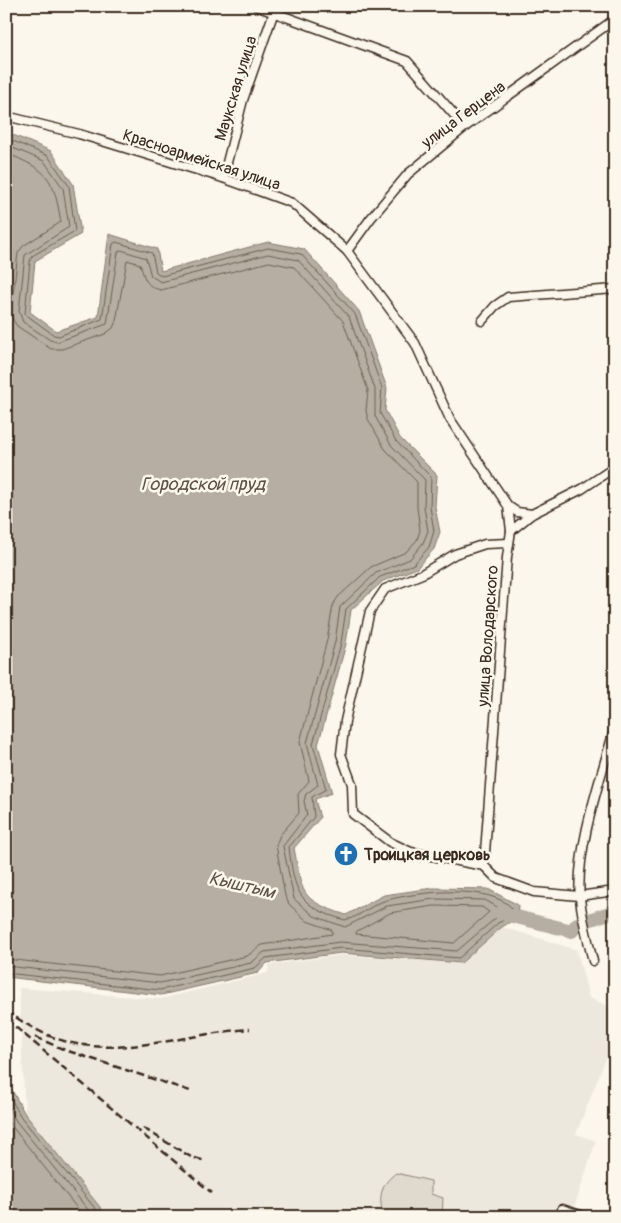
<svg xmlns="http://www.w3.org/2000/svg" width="621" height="1223" viewBox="0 0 621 1223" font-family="Pangolin,sans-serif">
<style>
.built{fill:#ede8dd}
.green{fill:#dfd9ce;stroke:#8d8276}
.water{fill:#b6aea2;stroke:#85796d}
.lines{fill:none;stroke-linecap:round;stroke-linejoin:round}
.shore{stroke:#6c5f53;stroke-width:1}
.river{stroke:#b6aea2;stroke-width:14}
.minor-casing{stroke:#3b2a1e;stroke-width:11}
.minor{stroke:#fbf7ec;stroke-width:8}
.rail{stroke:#3b2a1e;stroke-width:2.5;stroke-dasharray:8 4;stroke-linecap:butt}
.labels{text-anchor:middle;stroke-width:5;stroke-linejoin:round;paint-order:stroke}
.street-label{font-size:16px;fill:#3b2a1e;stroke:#fbf7ec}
.poi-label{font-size:16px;font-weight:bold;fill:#3b2a1e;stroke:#fbf7ec;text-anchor:start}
.water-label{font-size:18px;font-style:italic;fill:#605246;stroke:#fbf7ec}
</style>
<rect width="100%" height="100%" fill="#fbf7ec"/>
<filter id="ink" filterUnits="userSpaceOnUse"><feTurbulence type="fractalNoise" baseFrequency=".02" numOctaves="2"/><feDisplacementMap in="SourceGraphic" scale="10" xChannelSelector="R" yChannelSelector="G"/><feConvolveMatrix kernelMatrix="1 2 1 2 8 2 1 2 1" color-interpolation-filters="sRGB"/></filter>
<g filter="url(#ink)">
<!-- built -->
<path class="built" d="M502 927 577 950 589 998 615 1009V1035L576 1134 596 1141 571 1217H108L25 1114 19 988 160 999 268 973 269 965 341 955 461 963Z"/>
<!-- green -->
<path class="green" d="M396 1173 431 1181V1194L443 1198 442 1217H390L383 1214C378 1196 381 1184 396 1173Z"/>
<!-- water -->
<g class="water">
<path d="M6 132 51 151 73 184 81 234 35 261 30 312 56 331 98 317 109 234 157 249 161 271 268 242 304 249 359 311 387 388 385 410 400 438 437 475 435 507 440 532 434 549 417 568 383 581 351 610 346 644 318 745 332 793 315 799 320 818 294 848C303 894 298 899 346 915L384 895 433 888 488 889 518 905 517 918 502 927 461 963 341 953 267 963 258 973 161 995 6 977Z"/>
<path d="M6 1079 25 1114 108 1217H6Z"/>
</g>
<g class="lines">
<!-- shore -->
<g class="shore">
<path d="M6 138 48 156 69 186 75 231 32 256 30 261 25 314 54 335 59 336 102 319 113 244 116 242 152 253 156 272 162 276 268 248 301 254 355 314 382 388 380 413 396 441 431 477 430 507 434 531 429 547 414 564 380 577 346 609 341 643 313 744 326 789 312 797 314 817 289 847C294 893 299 907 345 920 360 917 372 904 387 900 418 892 490 883 513 909L512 916 498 923 459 958 341 948 266 958 255 968 160 990 6 973"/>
<path d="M6 145 44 161 63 188 69 227 25 255 19 311 23 322 50 340 57 342 107 324 118 252 121 250 146 258 151 276 161 282 268 254 298 260 349 317 375 389V416L391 445 425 480 424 507 428 531 423 543 410 559 376 573 340 607 335 642 307 743 318 785 306 794 304 801 307 815 283 846 294 899 314 916 345 927 387 906 434 899 485 900 504 911 457 951 340 942 264 952 251 963 160 983 6 966"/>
<path d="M6 153C49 171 53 176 61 222L23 246 18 253 11 311 13 320 17 326 51 349H62L105 334 113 328 116 321 127 260 140 264C144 276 145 287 161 290L269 262 294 267 343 321 368 390 366 411 368 419 385 449 417 482V507L420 530 417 540 406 552 371 567 338 597 333 605 327 640 300 742 309 781 298 794 299 813 280 835 276 845 285 896 289 904 307 921 332 930V934L262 945 247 956 160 976 6 959"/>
<path d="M434 906 482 907 489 912 454 943 356 934 357 931 390 913Z"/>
<path d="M6 1090 21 1117 102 1217"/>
<path d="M6 1103 16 1121 94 1217"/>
<path d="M6 1119 84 1217"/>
</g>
<!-- river -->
<path class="river" d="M501 913 572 931 577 924 615 911"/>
<!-- minor casing -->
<g class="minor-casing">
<g id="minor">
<path d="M256 6 407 61 465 127"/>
<path d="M6 116 79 134 223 178 292 203 347 251 415 343 450 419 508 506 511 531"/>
<path d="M223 178 243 100 276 6"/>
<path d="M347 251 371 218 408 174 465 127 615 19"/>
<path d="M482 321 495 306 508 297 615 289"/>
<path d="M508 506 517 512 532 514"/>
<path d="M509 543 485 544 455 554 422 574 385 589 370 611 345 721 341 754 352 784 353 814 390 842 411 852 484 866 496 878 534 892 579 896 615 891"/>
<path d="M484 866 507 557 511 531 532 514 582 489 615 467"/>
<path d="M593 961C588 941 582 919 580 898 575 850 602 774 615 727"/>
<path d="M562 1209 587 1217"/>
</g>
</g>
<!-- minor -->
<use href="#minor" class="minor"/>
<!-- rail -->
<g class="rail">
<path d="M6 1011C24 1023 43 1035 64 1041 125 1058 188 1033 250 1029"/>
<path d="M6 1019 212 1193"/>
<path d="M35 1037 65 1050 190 1091"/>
<path d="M143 1128 191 1157 205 1161"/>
</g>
</g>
</g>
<!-- icons -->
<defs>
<g id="church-disc" transform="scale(1.25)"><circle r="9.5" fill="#1f6fb2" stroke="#fbf7ec"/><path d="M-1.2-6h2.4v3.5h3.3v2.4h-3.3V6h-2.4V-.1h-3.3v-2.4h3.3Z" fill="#fff"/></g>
</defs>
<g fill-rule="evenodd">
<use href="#church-disc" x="346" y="854"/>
</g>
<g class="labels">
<!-- street labels -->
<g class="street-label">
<text transform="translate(235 88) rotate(-73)" y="6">Маукская улица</text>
<text transform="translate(463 114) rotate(-37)" y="6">улица Герцена</text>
<text transform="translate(202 159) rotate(18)" y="6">Красноармейская улица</text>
<text transform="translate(487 636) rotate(-86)" y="6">улица Володарского</text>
</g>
<!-- poi labels -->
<g class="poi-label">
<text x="364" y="860">Троицкая церковь</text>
</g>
<!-- water labels -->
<g class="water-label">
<text x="203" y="490">Городской пруд</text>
<text transform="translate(242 885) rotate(13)" y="6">Кыштым</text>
</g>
</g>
<!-- margin -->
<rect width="621" height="1223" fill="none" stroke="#fbf7ec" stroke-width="25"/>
<rect x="12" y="12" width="596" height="1198" fill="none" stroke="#3b2a1e" stroke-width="2" filter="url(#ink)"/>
</svg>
